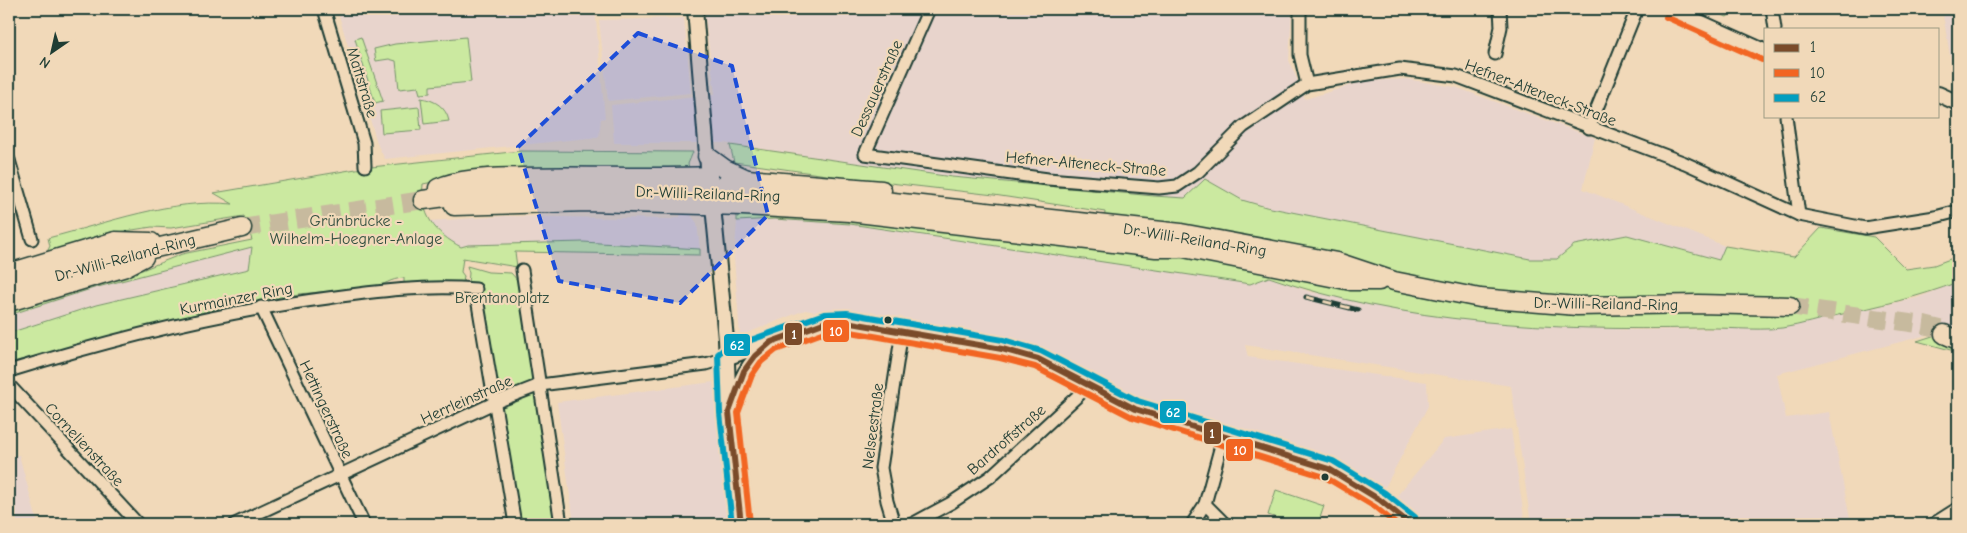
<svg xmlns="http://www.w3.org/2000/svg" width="1967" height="533" viewBox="0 0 1967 533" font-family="'Comic Neue',sans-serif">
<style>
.built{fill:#e8d4cc}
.green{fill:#cbe9a0;stroke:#75936a}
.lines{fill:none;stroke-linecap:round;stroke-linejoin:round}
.trunk-tunnel{stroke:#c7ba9e;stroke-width:18;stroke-dasharray:18 9;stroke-linecap:butt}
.minor-casing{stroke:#1f3d34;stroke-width:15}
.tertiary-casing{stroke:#1f3d34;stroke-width:18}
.trunk-casing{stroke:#1f3d34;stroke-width:21}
.minor{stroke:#f1d9b9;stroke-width:11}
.tertiary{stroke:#f1d9b9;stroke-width:14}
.trunk{stroke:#f1d9b9;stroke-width:18}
.rail-casing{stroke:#1f3d34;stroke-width:5}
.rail{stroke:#f1d9b9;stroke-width:3;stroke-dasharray:9;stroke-linecap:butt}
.tertiary-bridge-casing{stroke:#1f3d34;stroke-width:18;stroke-linecap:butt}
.tertiary-bridge{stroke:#f1d9b9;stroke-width:14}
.bus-1-casing{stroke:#f1d9b9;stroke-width:10}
.bus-2-casing{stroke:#f1d9b9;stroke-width:10}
.bus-3-casing{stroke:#f1d9b9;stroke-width:10}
.bus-1{stroke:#7a4b2a;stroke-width:6}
.bus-2{stroke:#f26522;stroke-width:6}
.bus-3{stroke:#039ebf;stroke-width:6}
.marked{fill:#1d4ed8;fill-opacity:0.2;stroke:#1d4ed8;stroke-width:4;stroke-dasharray:10 6;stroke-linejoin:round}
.bus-dot{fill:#1f3d34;stroke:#f1d9b9;stroke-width:2}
.labels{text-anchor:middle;stroke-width:4.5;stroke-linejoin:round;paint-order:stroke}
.street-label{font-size:16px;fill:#1f3d34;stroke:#f1d9b9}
.park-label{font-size:16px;fill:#304e3f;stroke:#f1d9b9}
.line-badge{stroke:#f1d9b9;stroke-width:2}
.badge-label{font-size:14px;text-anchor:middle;font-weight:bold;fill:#fff}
</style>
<rect width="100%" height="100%" fill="#f1d9b9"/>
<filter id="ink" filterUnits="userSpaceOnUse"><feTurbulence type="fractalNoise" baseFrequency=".02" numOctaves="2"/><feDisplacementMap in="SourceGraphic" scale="10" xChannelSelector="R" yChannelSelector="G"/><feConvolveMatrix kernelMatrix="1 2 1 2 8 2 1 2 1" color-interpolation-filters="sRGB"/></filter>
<g filter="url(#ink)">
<!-- built -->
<g class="built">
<path d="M337 9H595L605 118 601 119 599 137 385 159 378 146Z"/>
<path d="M704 9H1292L1289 60 1305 99 1365 81 1406 79 1455 87 1595 138 1583 189 1725 246 1720 260 1627 235 1574 245 1557 259H1530L1266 207 1242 200 1205 179 1185 198 1154 196 952 177 723 143H614L611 105 715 94Z"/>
<path d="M1942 9H1958V80L1952 67Z"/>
<path d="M684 18 691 93 608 101 599 20Z"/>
<path d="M681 213 691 215 697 223 700 249 583 242 468 245 461 247 446 239 429 221 506 216 671 219 680 217Z"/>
<path d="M774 219 850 224 1250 284 1269 277 1311 292 1529 325 1634 330 1782 328 1917 298 1958 282V327L1777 374 1786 418 1829 412 1851 524H1531L1511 386 1245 345 1248 357 1427 382 1428 406 1383 491 1338 464 1290 445 1203 422 1116 391 1021 346 805 310 740 336 734 258 737 221Z"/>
<path d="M252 247 249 269 96 305 9 333V315L94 288Z"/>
<path d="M713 382 727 524H574L557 402Z"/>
<path d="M1511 429 1525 524H1422L1395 498 1444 439Z"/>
<path d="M19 455 38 524H9V457Z"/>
</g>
<!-- green -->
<g class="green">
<path d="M1709 9H1737L1727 17Z"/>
<path d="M361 37 383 101 375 103 355 39Z"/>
<path d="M466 37 471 82 430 86V93L420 94 418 87 399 89 396 61 389 59 376 61 374 49 395 44Z"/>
<path d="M421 98C435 100 446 107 449 121L424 124Z"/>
<path d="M419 107 421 130 382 133 380 111Z"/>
<path d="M730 145 952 177 1154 196 1185 198 1205 179 1242 200 1266 207 1530 259H1557L1574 245 1627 235 1719 260 1725 246 1794 257 1821 228 1874 237 1906 269 1934 265 1958 256V282C1919 297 1879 306 1838 315 1820 319 1801 325 1782 328 1754 331 1724 327 1695 328 1555 331 1401 324 1269 277L1250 284 850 224 774 219 737 221V212L934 226 1102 249 1105 212 994 195 855 179 734 162Z"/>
<path d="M521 151 693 152 688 164 690 170 453 178 423 184C420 215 435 233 461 247L468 245 583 242 700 249V255L515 252 517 267 463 258 461 272 464 276 463 283 404 288V278C389 279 386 285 373 287L299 294 227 306 9 363V333L96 305 249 269 252 247 94 288 9 315V311L27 304 142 270 182 254 252 240 244 216 171 228 152 227 119 232 46 254 50 246 48 238C108 223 171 198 233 204L214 193 362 168Z"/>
<path d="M467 266 488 272 511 273 519 282 554 517 551 524H522L520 517 479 285 468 284 469 273Z"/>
<path d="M1958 328V352L1917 341Z"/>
<path d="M1276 490 1324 506 1318 524H1296L1268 515Z"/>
</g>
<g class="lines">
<!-- trunk-tunnel -->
<g class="trunk-tunnel">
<path d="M242 228 423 200"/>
<path d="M1790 306 1924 325 1944 330"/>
</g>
<!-- minor casing -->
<g class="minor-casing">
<g id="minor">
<path d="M324 9 364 143 365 166"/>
<path d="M929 9 865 154 1048 179 1159 188 1177 186 1198 172 1243 127 1307 84 1400 69 1456 76 1685 163 1799 215 1865 228 1935 217 1958 211"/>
<path d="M1300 9V55L1307 84"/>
<path d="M1772 9 1775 29"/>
<path d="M1495 54 1501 27 1500 9"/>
<path d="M1786 116 1799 215"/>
<path d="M1589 128 1637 9"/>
<path d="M9 160 32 239"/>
<path d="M522 270 561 524"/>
<path d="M478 304 515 524"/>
<path d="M261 307 364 524"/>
<path d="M9 371C113 339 219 312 328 298 376 291 427 285 476 289"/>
<path d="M9 385 138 524"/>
<path d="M1205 504 1225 524"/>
<path d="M235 524 496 402 540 385 706 364 726 358"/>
<path d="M894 524 887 501 881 468 902 331"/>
<path d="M912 524 951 503 990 477 1082 392 1088 383"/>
<path d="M1192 524 1205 504 1223 438"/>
</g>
</g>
<!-- tertiary casing -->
<g class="tertiary-casing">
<g id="tertiary">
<path d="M695 9 708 167"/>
<path d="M1670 9 1766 52"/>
<path d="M1938 94 1958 103"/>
<path d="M712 196 726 339 729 412 741 524"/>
<path d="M726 358 826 322H846L1002 349 1038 359 1135 409 1223 438 1283 454 1329 469 1380 500 1410 524"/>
<path d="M731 405C740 381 748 363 767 346"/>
<path d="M1936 524 1958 510"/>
</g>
</g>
<!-- trunk casing -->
<g class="trunk-casing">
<g id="trunk">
<path d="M707 156 725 169 747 179"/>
<path d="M717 187 747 179 882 190"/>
<path d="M438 188C463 177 495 178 522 177 584 175 647 179 709 176"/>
<path d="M423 200 460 195 556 189 733 192 884 201 1181 233 1337 262 1394 281 1480 298 1577 306 1698 304 1790 306"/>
<path d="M454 206 588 202 743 206 849 212 1156 248H1179"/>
<path d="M1168 245 1351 281H1379"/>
<path d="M9 273 115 241 151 242"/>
<path d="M9 289 117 257 242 228"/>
<path d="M9 302 123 268 144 257"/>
<path d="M1944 334 1958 340"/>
</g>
</g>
<!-- minor -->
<use href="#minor" class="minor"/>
<!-- tertiary -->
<use href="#tertiary" class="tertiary"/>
<!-- trunk -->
<use href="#trunk" class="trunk"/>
<!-- rail casing -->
<g class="rail-casing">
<path id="rail" d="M1306 297 1358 310"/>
</g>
<!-- rail -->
<use href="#rail" class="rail"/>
<!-- tertiary-bridge casing -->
<g class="tertiary-bridge-casing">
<path id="tertiary-bridge" d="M711 190V196"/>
</g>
<!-- tertiary-bridge -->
<use href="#tertiary-bridge" class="tertiary-bridge"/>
<!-- bus-1 casing -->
<g class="bus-1-casing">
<path id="bus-1" d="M741 524 729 412 744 371 755 356 771 342 826 322H846L1002 349 1038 359 1135 409 1329 469 1380 500 1410 524"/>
</g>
<!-- bus-2 casing -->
<g class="bus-2-casing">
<g id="bus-2">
<path d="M1666 17 1762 60"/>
<path d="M750 523 738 413 752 375 761 362 776 350 828 331H845L1000 358 1035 367 1132 417 1325 477 1375 507 1396 524"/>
</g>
</g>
<!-- bus-3 casing -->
<g class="bus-3-casing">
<path id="bus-3" d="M732 524 720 413 718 354 723 350 824 314 847 313 1003 340 1041 351 1138 401 1333 461 1385 493 1415 517"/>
</g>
<!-- bus-1 -->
<use href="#bus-1" class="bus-1"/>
<!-- bus-2 -->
<use href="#bus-2" class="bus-2"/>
<!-- bus-3 -->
<use href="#bus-3" class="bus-3"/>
</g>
</g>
<!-- marked area -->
<path class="marked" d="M638 33 732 66 768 215 680 303 559 281 518 147Z"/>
<!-- markers -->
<g class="bus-dot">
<circle cx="888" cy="320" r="4.5"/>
<circle cx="1325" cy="477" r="4.5"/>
</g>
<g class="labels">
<!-- street labels -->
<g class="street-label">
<text transform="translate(363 82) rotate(73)" y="6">Mattstraße</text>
<text transform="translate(876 88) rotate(-66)" y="6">Dessauerstraße</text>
<text transform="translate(1541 92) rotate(21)" y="6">Hefner-Alteneck-Straße</text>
<text transform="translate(1086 163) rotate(5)" y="6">Hefner-Alteneck-Straße</text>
<text transform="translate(708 193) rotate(2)" y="6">Dr.-Willi-Reiland-Ring</text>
<text transform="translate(1195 239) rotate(9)" y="6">Dr.-Willi-Reiland-Ring</text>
<text transform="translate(125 257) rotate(-15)" y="6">Dr.-Willi-Reiland-Ring</text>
<text transform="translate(236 298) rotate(-11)" y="6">Kurmainzer Ring</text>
<text transform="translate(1606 303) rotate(1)" y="6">Dr.-Willi-Reiland-Ring</text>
<text transform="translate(466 399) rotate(-24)" y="6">Herrleinstraße</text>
<text transform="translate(327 409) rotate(65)" y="6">Hettingerstraße</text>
<text transform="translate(872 426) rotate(-83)" y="6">Nelseestraße</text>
<text transform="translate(1006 439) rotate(-41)" y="6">Bardroffstraße</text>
<text transform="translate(85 444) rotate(47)" y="6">Cornelienstraße</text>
</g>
<!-- park labels -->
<g class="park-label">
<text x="356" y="226">Grünbrücke -<tspan x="356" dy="18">Wilhelm-Hoegner-Anlage</tspan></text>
<text x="502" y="303">Brentanoplatz</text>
</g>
</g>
<g class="line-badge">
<rect x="822" y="319" width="28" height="24" rx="5" fill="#f26522"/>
<rect x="784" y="322" width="19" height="24" rx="5" fill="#7a4b2a"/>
<rect x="723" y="333" width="28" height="24" rx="5" fill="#039ebf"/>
<rect x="1159" y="400" width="28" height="24" rx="5" fill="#039ebf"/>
<rect x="1203" y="421" width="19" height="24" rx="5" fill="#7a4b2a"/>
<rect x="1225" y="438" width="29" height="24" rx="5" fill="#f26522"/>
</g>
<g class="badge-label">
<text x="836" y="336">10</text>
<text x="794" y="339">1</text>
<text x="737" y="350">62</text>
<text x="1173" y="417">62</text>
<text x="1212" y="438">1</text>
<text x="1240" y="455">10</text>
</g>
<!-- margin -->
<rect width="1967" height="533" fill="none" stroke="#f1d9b9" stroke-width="30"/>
<rect x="15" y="15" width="1937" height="503" fill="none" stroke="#1f3d34" stroke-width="2" filter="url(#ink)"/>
<!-- legend -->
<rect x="1764" y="28" width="175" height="90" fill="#f1d9b9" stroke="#9d9b84"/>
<rect x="1774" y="44" width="25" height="8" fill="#7a4b2a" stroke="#9d9b84"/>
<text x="1810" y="52" font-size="15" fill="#1f3d34">1</text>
<rect x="1774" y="69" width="25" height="8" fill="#f26522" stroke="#9d9b84"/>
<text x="1810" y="78" font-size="15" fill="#1f3d34">10</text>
<rect x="1774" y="94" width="25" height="8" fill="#039ebf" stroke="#9d9b84"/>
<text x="1810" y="102" font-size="15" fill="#1f3d34">62</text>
<!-- north arrow -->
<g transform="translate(52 52) rotate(214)" stroke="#f1d9b9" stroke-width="4" paint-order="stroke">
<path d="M0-4L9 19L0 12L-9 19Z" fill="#1f3d34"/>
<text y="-8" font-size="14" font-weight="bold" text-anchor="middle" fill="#1f3d34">N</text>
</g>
</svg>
